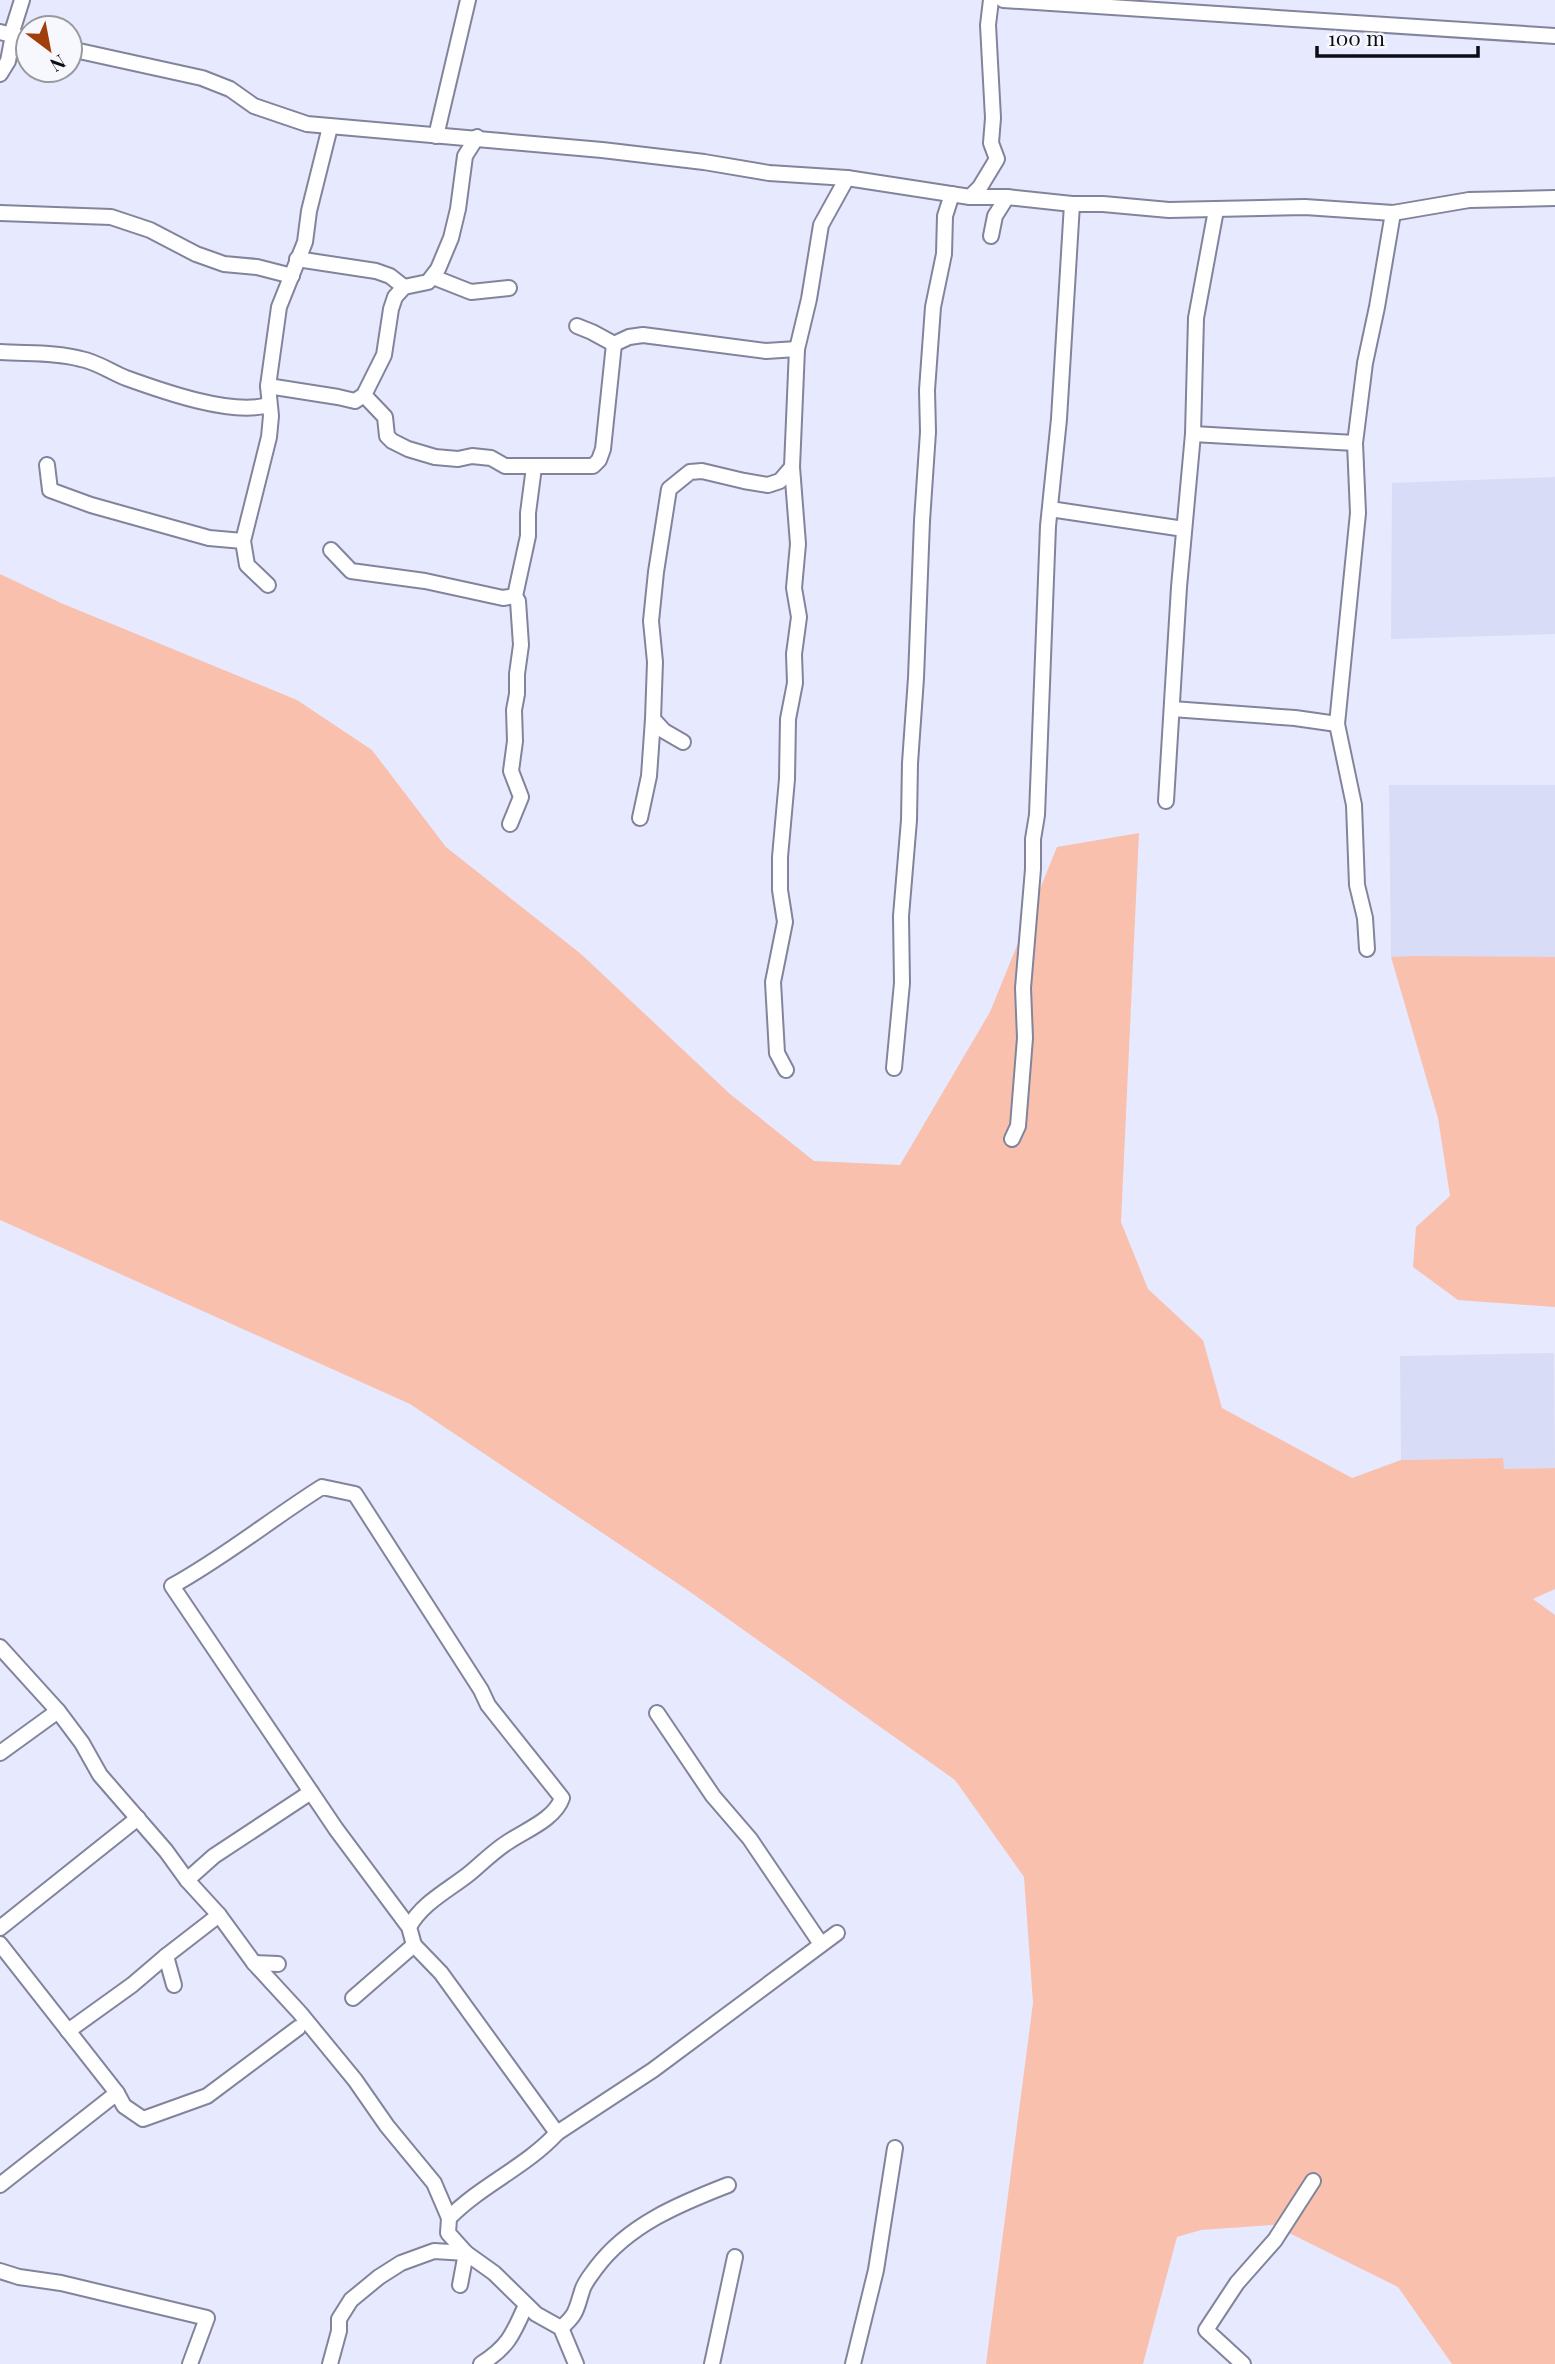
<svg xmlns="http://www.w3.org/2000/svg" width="1555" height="2364" viewBox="0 0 1555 2364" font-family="'Playfair Display',serif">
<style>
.built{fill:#d9dcf6}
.green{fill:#f9c1ad}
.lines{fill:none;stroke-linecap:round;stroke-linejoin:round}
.minor-casing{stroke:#81849b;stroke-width:18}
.minor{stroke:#fff;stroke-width:14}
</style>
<rect width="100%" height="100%" fill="#e7e9ff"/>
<!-- built -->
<g class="built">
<path d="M1555 477V634L1391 639 1392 483Z"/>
<path d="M1389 785H1555V957H1391Z"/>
<path d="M1554 1353 1555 1468 1503 1469V1458L1401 1460 1400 1356Z"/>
</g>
<!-- green -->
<g class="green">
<path d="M0 574 61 603 297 700 372 750 446 847 581 954 730 1094 814 1161 900 1165 990 1012 1057 847 1139 833 1121 1222 1148 1289 1203 1340 1222 1408 1352 1478 1401 1460 1503 1458 1504 1469 1555 1468V1589L1533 1599 1555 1615V2364H1452L1398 2287 1273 2225 1201 2230 1177 2237 1143 2364H986L1033 2003 1024 1877 955 1780 686 1589 410 1404 0 1220Z"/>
<path d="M1413 956 1555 957V1307L1458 1300 1413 1267 1416 1227 1450 1196 1438 1118 1391 957Z"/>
</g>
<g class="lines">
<!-- minor casing -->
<g class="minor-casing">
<g id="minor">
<path d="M1003 0 1555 36"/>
<path d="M0 32 28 39"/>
<path d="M11 35 22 0"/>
<path d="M70 49 202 78 230 89 254 106 307 124 602 150 704 162 769 173 847 178 970 197H1007L1072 204H1103L1169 210 1305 207 1393 213 1469 200 1555 198"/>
<path d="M0 74 8 61 13 35"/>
<path d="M436 136 468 0"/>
<path d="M970 197 980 187 997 159 991 143 993 118 988 25 991 0"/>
<path d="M0 213 111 217 150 230 196 254 224 264 257 267 292 276"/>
<path d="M991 236 995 216 1007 197"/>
<path d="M297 259 376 271 390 276 404 287"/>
<path d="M433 277 471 292 509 288"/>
<path d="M577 326 592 332 614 344"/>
<path d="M614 344 629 337 643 335 766 351 797 349"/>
<path d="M0 352C26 354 56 352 81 359 97 362 111 372 126 378 162 391 232 416 268 405"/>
<path d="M268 386 338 397 355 401 364 395 384 355 391 309 395 297 404 287 428 282 438 269 451 238 458 209 465 156 477 137"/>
<path d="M364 395 385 417 387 436 392 441 408 449 435 457 458 459 472 456 491 458 505 466H593L599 460 603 449 614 344"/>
<path d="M1193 434 1355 443"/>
<path d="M47 465 50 490 91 505 209 538 243 541"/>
<path d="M1050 509 1184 529"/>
<path d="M331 550 351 571 425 581 503 598 515 596"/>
<path d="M268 585 247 565 243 541 269 437 271 416 268 386 279 307 305 242 309 211 330 127"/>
<path d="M1172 709 1295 718 1337 724 1358 513 1355 443 1365 363 1377 307 1393 213"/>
<path d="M653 719 664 731 683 742"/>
<path d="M1337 724 1354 805 1357 885 1365 918 1367 949"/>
<path d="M1166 801 1179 587 1193 434 1196 318 1216 210"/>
<path d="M640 818 649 776 653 719 655 662 651 621 656 572 669 489 690 472 702 471 744 481 768 485 780 481 792 467"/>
<path d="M510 824 521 797 511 771 515 741 514 710 517 694V674L521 645 518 601 515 596 528 536V513L534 467"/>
<path d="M894 1068 902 983 901 916 909 820 910 763 916 678 922 521 928 432 927 390 933 307 944 254 945 216 952 194"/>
<path d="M786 1070 777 1053 773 982 785 922 780 890V857L787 779 788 719 795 683 794 654 799 617 794 588 798 544 792 467 797 349 809 299 821 225 847 178"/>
<path d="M1012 1139 1018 1126 1025 1038 1023 988 1033 869V839L1037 815 1048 526 1059 419 1072 204"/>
<path d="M0 1647 58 1711 82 1743 100 1775 166 1851 187 1880 219 1915 254 1963 300 2013 355 2080 387 2126 434 2183 449 2218 448 2233 466 2253 434 2251 401 2263 379 2277 351 2300 339 2319V2331L330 2364"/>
<path d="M657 1713 713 1796 750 1839 821 1944"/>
<path d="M0 1753 58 1711"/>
<path d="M187 1880 214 1856 311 1792"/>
<path d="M409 1927C423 1902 449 1890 470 1873 483 1862 494 1851 508 1842 526 1830 555 1819 562 1798L488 1705 481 1690 355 1494 322 1487C271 1519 225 1557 172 1586L336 1829 409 1927 414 1945"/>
<path d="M0 1928 138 1818"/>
<path d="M0 1944 117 2093 0 2185"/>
<path d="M254 1963 278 1964"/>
<path d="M174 1985 166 1956 219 1915"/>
<path d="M353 1998 414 1945 441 1973 557 2133"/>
<path d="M68 2031 132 1985 166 1956"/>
<path d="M117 2093 124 2106 143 2119 207 2096 298 2028"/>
<path d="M449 2218C481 2185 526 2167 557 2133L653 2070 837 1933"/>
<path d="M0 2271 19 2277 61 2283 207 2318 190 2364"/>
<path d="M460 2285 466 2253 494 2273 536 2314 561 2328 576 2364"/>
<path d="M561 2328C577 2314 576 2310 582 2291 584 2283 591 2275 596 2268 628 2225 679 2204 728 2185"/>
<path d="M481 2364C509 2346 513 2334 526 2305"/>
<path d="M712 2364 735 2257"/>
<path d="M853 2364 876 2270 895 2148"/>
<path d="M1243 2364 1206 2330 1237 2283 1275 2240 1313 2181"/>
</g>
</g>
<!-- minor -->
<use href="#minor" class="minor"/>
</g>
<!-- north arrow -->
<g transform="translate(49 49) rotate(148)"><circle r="33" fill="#f7f8fd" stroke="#999aa0" stroke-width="2"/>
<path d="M0-5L12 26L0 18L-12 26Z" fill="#a23d0c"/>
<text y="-10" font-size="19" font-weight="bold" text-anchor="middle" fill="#0c0d15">N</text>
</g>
<!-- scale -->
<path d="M1317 46v10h161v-10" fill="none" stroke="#0c0d15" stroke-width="3.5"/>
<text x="1328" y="46" font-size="21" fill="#0c0d15" stroke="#f7f8fd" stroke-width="5" paint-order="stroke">100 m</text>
</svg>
